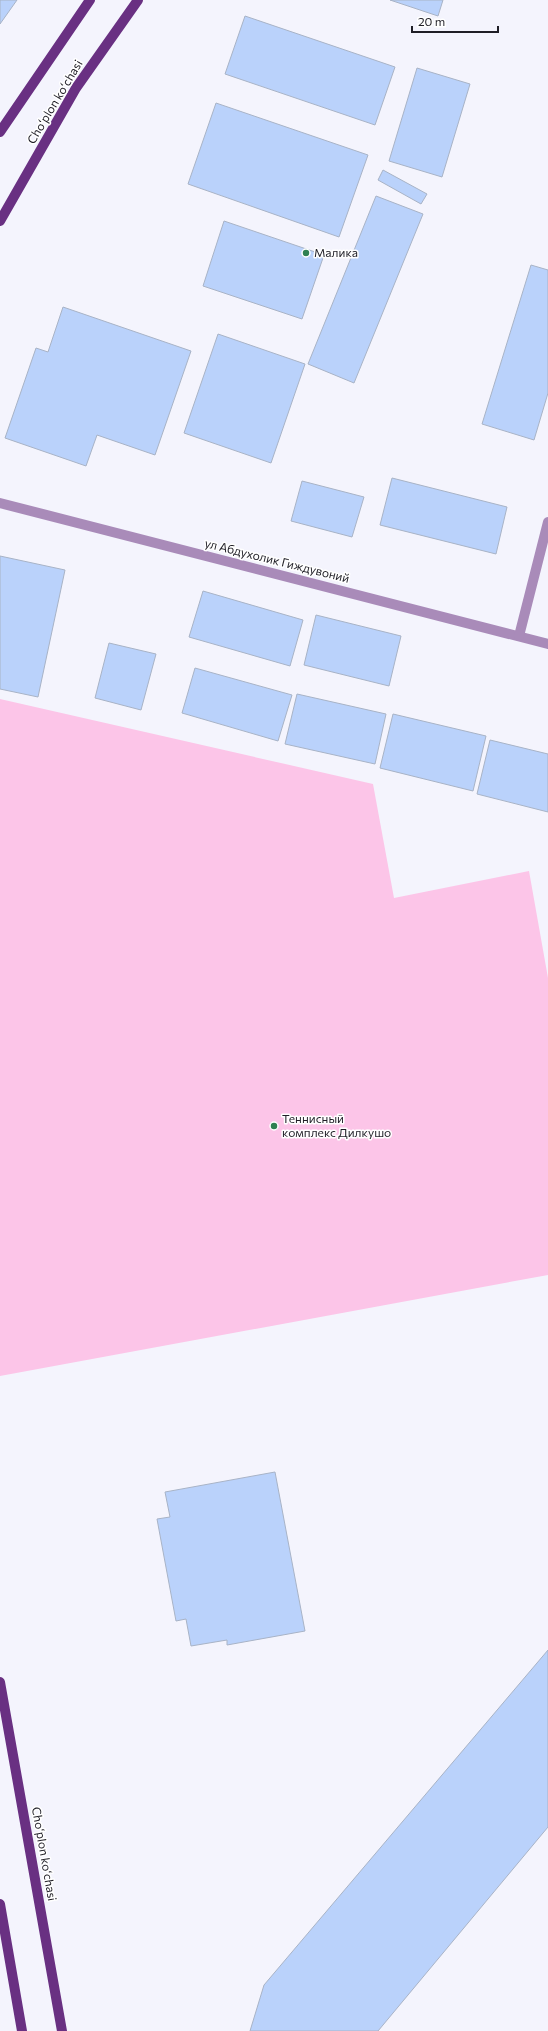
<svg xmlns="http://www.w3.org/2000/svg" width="548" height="2031" viewBox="0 0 548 2031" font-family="Commissioner,sans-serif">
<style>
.green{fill:#fcc5e8}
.building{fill:#bad2fb;stroke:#a8b3c6}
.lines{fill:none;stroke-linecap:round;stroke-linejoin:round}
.minor{stroke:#a98bb9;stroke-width:10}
.major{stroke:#693082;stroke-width:10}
.poi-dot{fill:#308152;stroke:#fff;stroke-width:1.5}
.labels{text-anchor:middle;stroke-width:3;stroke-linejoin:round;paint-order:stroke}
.street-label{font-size:12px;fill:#1f1e26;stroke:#fff}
.poi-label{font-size:12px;fill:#1f1e26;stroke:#fff;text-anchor:start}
</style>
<rect width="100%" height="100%" fill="#f4f4fd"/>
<!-- green -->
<path class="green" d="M0 699 373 784 394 898 529 871 548 978V1275L0 1376Z"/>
<!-- building -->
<g class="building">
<path d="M0 0H17L0 24Z"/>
<path d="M390 0H443L438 16Z"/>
<path d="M245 16 395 67 375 125 225 74Z"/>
<path d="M417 68 470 84 442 177 389 161Z"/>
<path d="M216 103 368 155 339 237 188 184Z"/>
<path d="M383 170 427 194 421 204 378 180Z"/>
<path d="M376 196 423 214 354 383 308 364Z"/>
<path d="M224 221 324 255 302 319 203 286Z"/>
<path d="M531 265 548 270V393L534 440 482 424Z"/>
<path d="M63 307 191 351 155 455 97 435 86 466 5 438 36 348 48 352Z"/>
<path d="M218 334 305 364 271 463 184 433Z"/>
<path d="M392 478 507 507 496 554 380 525Z"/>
<path d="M302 481 364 497 352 537 291 521Z"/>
<path d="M0 556 65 570 38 697 0 689Z"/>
<path d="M203 591 303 620 290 666 189 637Z"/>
<path d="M316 615 401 636 389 686 304 665Z"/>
<path d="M109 643 156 654 141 710 95 698Z"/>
<path d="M195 668 292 695 278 741 182 713Z"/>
<path d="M297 694 386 714 375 764 285 744Z"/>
<path d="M393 714 486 736 473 791 380 768Z"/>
<path d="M490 740 548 754V812L477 794Z"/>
<path d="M275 1472 305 1631 227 1645V1640L191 1646 186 1619 176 1621 157 1519 170 1517 165 1492Z"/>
<path d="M548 1650V1827L378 2031H250L264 1985Z"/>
</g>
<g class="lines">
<!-- minor -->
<g class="minor">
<path d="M0 503 548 644"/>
<path d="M519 636 548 522"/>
</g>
<!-- major -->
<g class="major">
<path d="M0 132 90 0"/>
<path d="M0 221 76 88 138 0"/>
<path d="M0 1682 62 2031"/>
<path d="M0 1904 22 2031"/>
</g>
</g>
<!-- markers -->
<g class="poi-dot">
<circle cx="306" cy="253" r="4"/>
<circle cx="274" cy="1126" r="4"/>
</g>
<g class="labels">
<!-- street labels -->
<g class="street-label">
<text transform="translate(55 102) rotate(-59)" y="4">Choʻplon koʻchasi</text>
<text transform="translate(277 561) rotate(14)" y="4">ул Абдухолик Гиждувоний</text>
<text transform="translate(44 1854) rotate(80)" y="4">Choʻplon koʻchasi</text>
</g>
<!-- poi labels -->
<g class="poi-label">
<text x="314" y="257">Малика</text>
<text x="282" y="1123">Теннисный<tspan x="282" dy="14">комплекс Дилкушо</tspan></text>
</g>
</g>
<!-- scale -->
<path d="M412 26v6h86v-6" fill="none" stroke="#1f1e26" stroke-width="2"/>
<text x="418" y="26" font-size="12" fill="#1f1e26" stroke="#ffffff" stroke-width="3" paint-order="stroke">20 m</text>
</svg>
